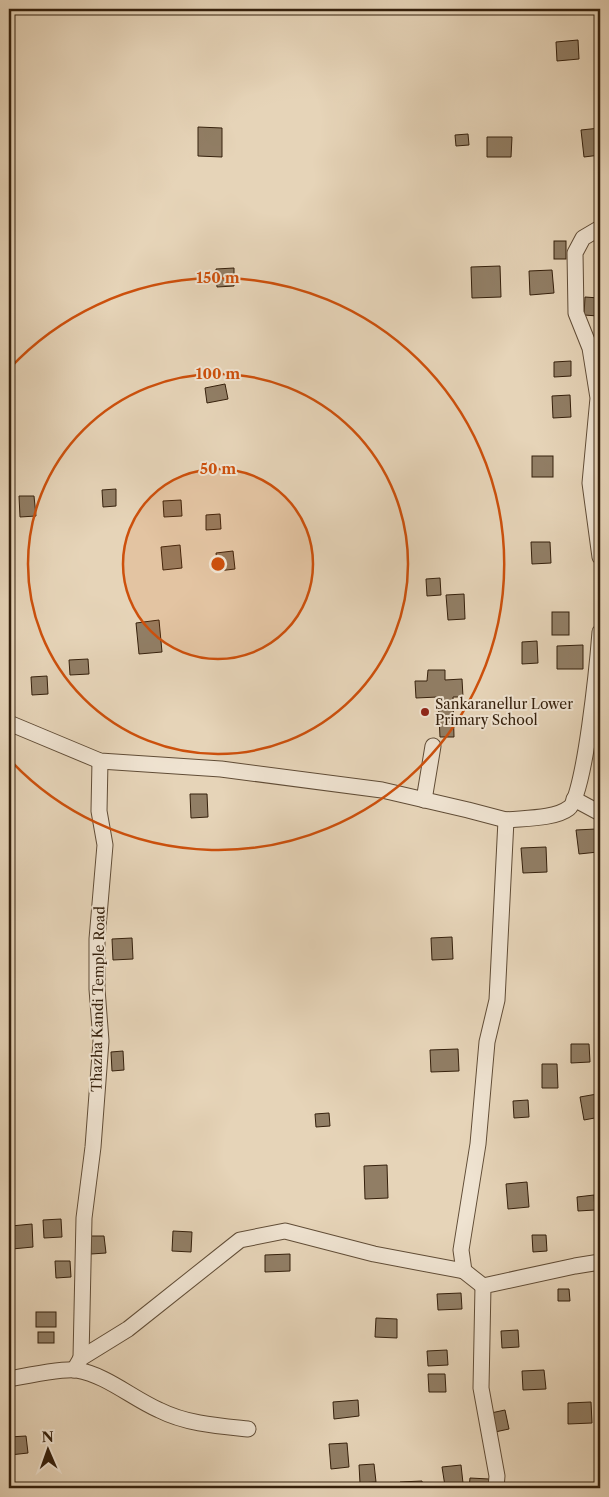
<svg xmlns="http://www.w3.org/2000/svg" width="609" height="1497" viewBox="0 0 609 1497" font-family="'Libre Caslon Text',serif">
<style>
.building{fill:#917e65;stroke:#35200c}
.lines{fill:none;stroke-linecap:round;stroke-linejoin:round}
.minor-casing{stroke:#614d37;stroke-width:17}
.minor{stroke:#efe3d1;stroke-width:15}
.ring{fill:none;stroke:#cd500c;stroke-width:2.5}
.poi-dot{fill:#8f2418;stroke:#efe3d1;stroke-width:2}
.labels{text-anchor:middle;stroke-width:4;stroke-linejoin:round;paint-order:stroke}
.poi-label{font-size:14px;fill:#35200c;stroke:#efe3d1;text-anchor:start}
.street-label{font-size:14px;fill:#35200c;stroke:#efe3d1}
.centre{fill:#cd500c;stroke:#efe3d1;stroke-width:2.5}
.ring-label{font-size:15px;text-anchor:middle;font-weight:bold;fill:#cd500c;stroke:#efe3d1;stroke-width:4;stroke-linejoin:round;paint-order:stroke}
</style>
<rect width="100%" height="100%" fill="#e6d4b8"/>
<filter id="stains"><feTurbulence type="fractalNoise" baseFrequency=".004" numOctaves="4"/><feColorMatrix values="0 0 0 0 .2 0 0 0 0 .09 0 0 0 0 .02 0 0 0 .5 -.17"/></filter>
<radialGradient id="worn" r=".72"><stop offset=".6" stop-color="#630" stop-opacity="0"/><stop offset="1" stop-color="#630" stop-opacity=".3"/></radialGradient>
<!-- building -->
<g class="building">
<path d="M549 9H563V11L549 13Z"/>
<path d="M578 40 579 59 557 61 556 42Z"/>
<path d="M198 127 222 128V157L198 156Z"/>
<path d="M600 128V155L584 157 581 130Z"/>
<path d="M468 134 469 145 456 146 455 135Z"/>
<path d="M487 137H512L511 157H487Z"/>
<rect x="554" y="241" width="12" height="18"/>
<path d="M500 266 501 297 472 298 471 267Z"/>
<path d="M234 268V286L217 287 216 269Z"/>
<path d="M552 270 554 293 530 295 529 271Z"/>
<path d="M585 297 599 298 598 316 584 315Z"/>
<path d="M571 361V376L554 377V362Z"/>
<path d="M225 384 228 399 207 403 205 388Z"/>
<path d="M570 395 571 417 553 418 552 396Z"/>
<rect x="532" y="456" width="21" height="21"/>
<path d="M116 489V506L103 507 102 490Z"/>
<path d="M19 496H34L36 516 20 517Z"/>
<path d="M181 500 182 516 164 517 163 501Z"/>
<path d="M220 514 221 529 206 530V515Z"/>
<path d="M531 542H550L551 563 532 564Z"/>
<path d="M180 545 182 568 163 570 161 547Z"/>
<path d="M233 551 235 569 218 571 216 553Z"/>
<path d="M440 578 441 595 427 596 426 579Z"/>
<path d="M464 594 465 619 448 620 446 595Z"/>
<rect x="552" y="612" width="17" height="23"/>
<path d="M159 620 162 652 139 654 136 623Z"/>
<path d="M537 641 538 663 522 664V642Z"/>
<path d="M583 645V669H557V646Z"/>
<path d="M88 659 89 674 70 675 69 660Z"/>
<path d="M428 670H445V680L462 679 463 697H453L454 737H440L438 697 416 698 415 681H427Z"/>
<path d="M47 676 48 694 32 695 31 677Z"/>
<path d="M190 794H207L208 817 191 818Z"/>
<path d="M596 829 598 852 579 854 576 830Z"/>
<path d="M546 847 547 872 523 873 521 848Z"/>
<path d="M452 937 453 959 432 960 431 938Z"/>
<path d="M132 938 133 959 113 960 112 939Z"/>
<path d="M571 1044H589L590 1062 571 1063Z"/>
<path d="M458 1049 459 1071 431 1072 430 1050Z"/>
<path d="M123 1051 124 1070 112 1071 111 1052Z"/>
<path d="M542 1064H557L558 1088H542Z"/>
<path d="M597 1094 600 1117 584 1120 580 1097Z"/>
<path d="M528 1100 529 1117 514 1118 513 1101Z"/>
<path d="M329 1113 330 1126 316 1127 315 1114Z"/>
<path d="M387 1165 388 1198 365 1199 364 1166Z"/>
<path d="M527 1182 529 1207 508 1209 506 1184Z"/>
<path d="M594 1195 595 1210 578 1211 577 1197Z"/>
<path d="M61 1219 62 1237 44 1238 43 1220Z"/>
<path d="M32 1224 33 1247 12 1249 11 1226Z"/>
<path d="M173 1231 192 1232 191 1252 172 1251Z"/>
<path d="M532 1235H546L547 1251 533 1252Z"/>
<path d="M90 1236H104L106 1253 91 1254Z"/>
<path d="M290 1254V1271L265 1272V1255Z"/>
<path d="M55 1261H70L71 1277 56 1278Z"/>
<path d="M558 1289H569L570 1301H558Z"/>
<path d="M461 1293 462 1309 438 1310 437 1294Z"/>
<rect x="36" y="1312" width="20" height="15"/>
<path d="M376 1318 397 1319V1338L375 1337Z"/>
<path d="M518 1330 519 1347 502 1348 501 1331Z"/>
<rect x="38" y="1332" width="16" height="11"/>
<path d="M447 1350 448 1365 428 1366 427 1351Z"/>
<path d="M544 1370 546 1389 523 1390 522 1371Z"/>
<path d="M428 1374H445L446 1392H429Z"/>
<path d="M358 1400 359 1416 334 1419 333 1402Z"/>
<path d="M591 1402 592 1423 568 1424V1403Z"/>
<path d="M505 1410 509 1429 495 1432 491 1413Z"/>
<path d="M26 1436 28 1453 10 1455 9 1437Z"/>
<path d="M347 1443 349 1467 331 1469 329 1444Z"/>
<path d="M374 1464 376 1482 360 1483 359 1465Z"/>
<path d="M461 1465 463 1483 445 1486 442 1467Z"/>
<path d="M470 1478 489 1479 488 1488H469Z"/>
<path d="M422 1481 423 1488H400V1482Z"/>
</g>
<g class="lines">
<!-- minor casing -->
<g class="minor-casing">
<g id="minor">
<path d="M600 228 583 238 575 253 576 313 590 348 598 398 590 483 600 557"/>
<path d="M9 723 100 761 221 769 382 790 468 810 506 820 497 1000 487 1042 478 1144 461 1250 464 1271 483 1286"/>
<path d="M574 799 600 813"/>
<path d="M424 800 433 746"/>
<path d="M506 820C524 818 555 819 569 808 585 796 598 658 600 632"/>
<path d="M81 1358 84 1218 93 1147 101 1041 97 989V939L105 845 99 811 100 761"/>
<path d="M74 1370 81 1358 128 1329 240 1240 285 1231 374 1254 464 1271"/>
<path d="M9 1379C24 1376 64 1368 77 1370 106 1375 132 1398 159 1410 187 1424 218 1426 248 1429"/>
<path d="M496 1488 497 1476 481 1388 483 1286 575 1266 600 1262"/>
</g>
</g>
<!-- minor -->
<use href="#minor" class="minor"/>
</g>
<!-- distance rings -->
<circle cx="218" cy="564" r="95" fill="#cd500c" fill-opacity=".12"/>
<g class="ring">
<circle cx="218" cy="564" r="95"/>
<circle cx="218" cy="564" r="190"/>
<path d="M9 369A286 286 0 1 1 9 759"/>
</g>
<!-- markers -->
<circle class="poi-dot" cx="425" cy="712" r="5"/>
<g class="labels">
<!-- poi labels -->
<g class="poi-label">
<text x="435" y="709">Sankaranellur Lower<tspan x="435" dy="16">Primary School</tspan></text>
</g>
<!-- street labels -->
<g class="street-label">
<text transform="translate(98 999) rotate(-89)" y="5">Thazha Kandi Temple Road</text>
</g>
</g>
<circle cx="218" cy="564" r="8" class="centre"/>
<g class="ring-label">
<text x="218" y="283">150 m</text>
<text x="218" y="379">100 m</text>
<text x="218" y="474">50 m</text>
</g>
<!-- margin -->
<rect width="609" height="1497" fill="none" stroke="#e6d4b8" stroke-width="30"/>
<rect x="10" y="10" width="589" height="1477" fill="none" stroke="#35200c" stroke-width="2.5"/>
<rect x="15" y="15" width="579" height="1467" fill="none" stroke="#35200c"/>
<!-- north arrow -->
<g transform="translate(48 1450) rotate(358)" stroke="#efe3d1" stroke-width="4" paint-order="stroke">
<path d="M0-4L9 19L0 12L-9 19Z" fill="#35200c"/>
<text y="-8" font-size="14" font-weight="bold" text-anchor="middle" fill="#35200c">N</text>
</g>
<rect width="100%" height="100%" filter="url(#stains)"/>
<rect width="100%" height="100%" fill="url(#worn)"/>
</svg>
